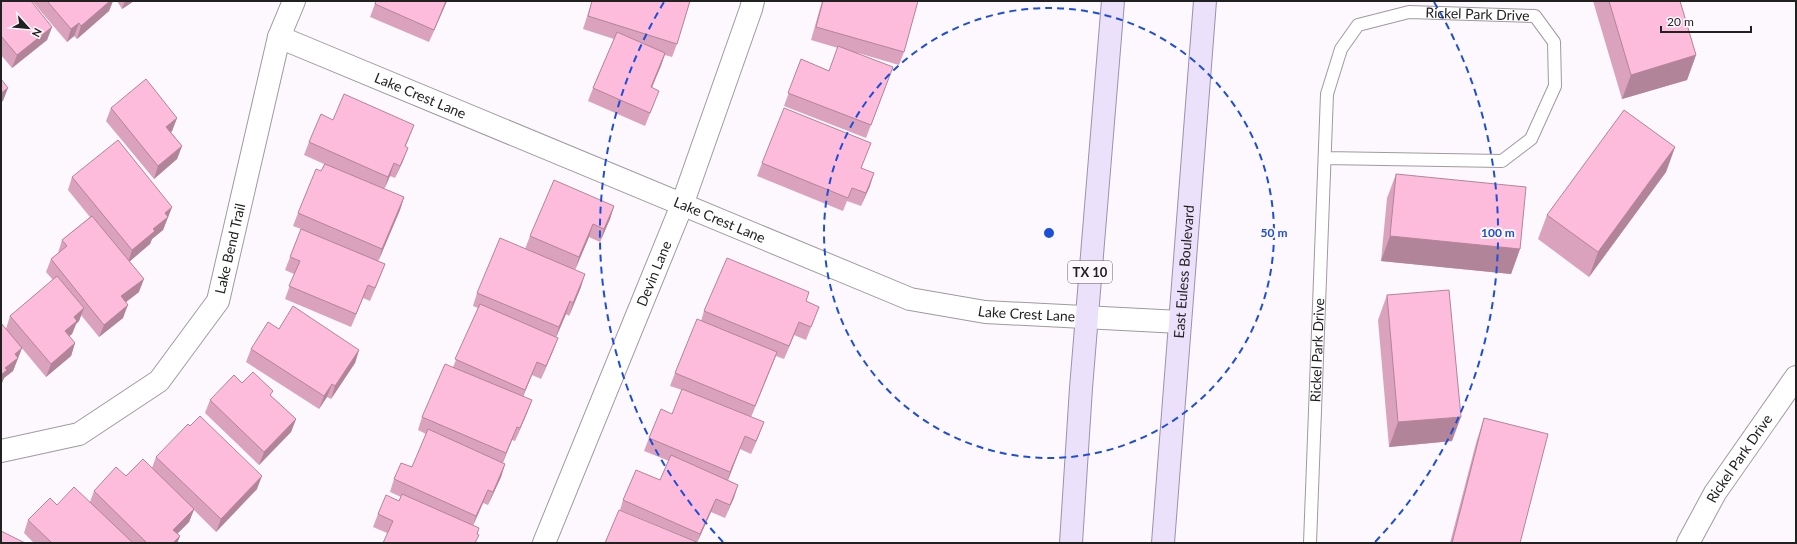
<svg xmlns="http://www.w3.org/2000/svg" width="1797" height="544" viewBox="0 0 1797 544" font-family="Lato,sans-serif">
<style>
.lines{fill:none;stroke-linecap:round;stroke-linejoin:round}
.service-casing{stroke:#9f9a9f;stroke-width:14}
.minor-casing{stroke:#9f9a9f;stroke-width:24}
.tertiary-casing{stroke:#9f9a9f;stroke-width:24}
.primary-casing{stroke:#9c91ac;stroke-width:24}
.service{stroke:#fff;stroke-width:12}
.minor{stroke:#fff;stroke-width:22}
.tertiary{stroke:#fff;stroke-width:22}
.primary{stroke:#ebe1fa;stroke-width:22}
.wall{fill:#daa2bd}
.shaded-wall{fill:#b2849a}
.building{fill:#febcdc;stroke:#b2849a}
.ring{fill:none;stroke:#1d4ed8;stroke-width:2;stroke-dasharray:7 5}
.labels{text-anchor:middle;stroke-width:4;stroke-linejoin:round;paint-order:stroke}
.shield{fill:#fdf8fd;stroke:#646264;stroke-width:1}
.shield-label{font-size:13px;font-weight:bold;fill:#222122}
.street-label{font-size:14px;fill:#222122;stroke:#fdf8fd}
.centre{fill:#1d4ed8;stroke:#fdf8fd;stroke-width:2}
.ring-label{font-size:12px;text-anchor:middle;font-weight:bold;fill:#1d4ed8;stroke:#fdf8fd;stroke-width:4;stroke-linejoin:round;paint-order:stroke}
</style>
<rect width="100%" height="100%" fill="#fdf8fd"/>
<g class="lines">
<!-- service casing -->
<g class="service-casing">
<g id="service">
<path id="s1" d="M1310 543 1327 94 1341 49 1358 25 1409 12 1535 16 1554 42 1555 86 1531 139 1502 161 1325 158"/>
</g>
</g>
<!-- minor casing -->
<g class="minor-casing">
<g id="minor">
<path id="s2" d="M279 37 910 299 985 312 1180 322"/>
<path id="s3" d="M1 451 79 434 159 381 218 301 279 37 294 1"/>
<path id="s4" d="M544 543 682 205 751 9 753 1"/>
</g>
</g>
<!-- tertiary casing -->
<g class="tertiary-casing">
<g id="tertiary">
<path id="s5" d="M1688 543 1715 493 1796 377"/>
</g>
</g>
<!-- primary casing -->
<g class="primary-casing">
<g id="primary">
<path d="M1071 543 1081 388 1113 1"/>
<path id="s6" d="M1163 543 1205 1"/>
</g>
</g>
<!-- service -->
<use href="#service" class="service"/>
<!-- minor -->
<use href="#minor" class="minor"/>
<!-- tertiary -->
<use href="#tertiary" class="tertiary"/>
<!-- primary -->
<use href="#primary" class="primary"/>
</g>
<!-- wall -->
<g class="wall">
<path d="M1 1 52 27 47 40 12 68 1 55Z"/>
<path d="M32 1H113L109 11 77 39 74 36 67 42Z"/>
<path d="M117 1H134L122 9Z"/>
<path d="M376 1H447L429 42 370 17Z"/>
<path d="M592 1H690L677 44 672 57 665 55 652 88 654 104 645 126 588 101 593 88 614 39 583 29Z"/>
<path d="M822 1H918L904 52 899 65 858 53 888 80 866 138 784 106 801 59 829 71 838 48 811 40Z"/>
<path d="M1593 1H1680L1696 55 1687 80 1622 99Z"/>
<path d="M111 108 177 118 172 131 171 132 182 146 177 159 154 179 106 121Z"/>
<path d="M333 120 409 138 405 147 403 161 395 178 390 176 384 189 404 197 400 210 378 261 385 264 370 301 363 298 351 327 285 299 294 274 285 270 301 229 293 226 298 213 321 171 324 164 304 155 309 142Z"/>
<path d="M871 143 861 168 870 186 861 206 847 201 843 211 757 176 762 163Z"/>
<path d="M1675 147 1666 172 1589 277 1538 239 1547 215Z"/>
<path d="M1396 174 1520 249 1511 274 1381 261 1387 198Z"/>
<path d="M72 177 172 207 163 230 152 239 150 244 129 261 139 292 126 302 123 318 99 337 81 315 79 321 76 324 72 334 69 336 75 343 71 356 46 377 21 347 22 348 13 371 4 378 2 383 6 329 10 316 53 280 46 272 51 259 58 253 62 240 90 217 68 190Z"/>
<path d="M614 206 610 219 600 242 589 237 575 270 581 287 569 316 566 314 556 337 558 338 553 351 541 379 532 375 523 397 532 400 527 413 515 441 512 440 503 463 505 464 501 477 488 505 483 503 473 525 387 533 373 527 378 514 399 501 401 497 390 492 394 479 412 467 426 434 418 430 422 417 453 367 478 308 473 306 477 293 553 261 525 249 530 236Z"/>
<path d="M1387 295 1452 441 1389 447 1378 320Z"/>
<path d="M806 301 819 307 814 320 806 340 794 335 784 359 776 356 751 417 764 422 759 435 751 454 740 449 728 480 738 485 725 518 711 512 697 542 620 510 623 500 660 480 669 461 644 451 649 438 672 414 682 390 670 386 675 373 701 321 704 311Z"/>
<path d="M279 329 359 350 355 363 331 399 327 397 319 409 246 362 251 349Z"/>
<path d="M242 383 271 396 296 419 291 432 259 465 205 413 210 400Z"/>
<path d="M1484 418 1520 543H1450L1476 443Z"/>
<path d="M156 457 257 489 216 532 194 510 189 522 177 534 180 536 177 543H34L24 533 28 520 57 505 90 502 94 491 126 476 152 468Z"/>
</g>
<!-- shaded-wall -->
<g class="shaded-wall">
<path d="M110 1H113L109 11 77 39 81 26Z"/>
<path d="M125 1H134L122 9Z"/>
<path d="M446 1H447L429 42 434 30Z"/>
<path d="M79 23 74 36 67 42 71 29Z"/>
<path d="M52 27 47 40 12 68 17 55Z"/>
<path d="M665 53 661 66 646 100 651 87Z"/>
<path d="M1696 55 1687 80 1622 99 1631 75Z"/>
<path d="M8 88 3 101 1 102V93Z"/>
<path d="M177 118 172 131 162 140 166 127Z"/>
<path d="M414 125 409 138 400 159 405 146Z"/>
<path d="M182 146 177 159 154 179 158 166Z"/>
<path d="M1675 147 1666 172 1589 277 1598 252Z"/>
<path d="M408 148 403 161 395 178 400 166Z"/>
<path d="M394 163 390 176 384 190 388 177Z"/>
<path d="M874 173 870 186 861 206 866 193Z"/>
<path d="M404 197 400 210 378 262 382 249Z"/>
<path d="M614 206 610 219 600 242 604 229Z"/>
<path d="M172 207 163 230 152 239 150 244 128 263 132 250 153 229 165 213Z"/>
<path d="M593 224 589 237 575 270 579 257Z"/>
<path d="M1390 236 1520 249 1511 274 1381 261Z"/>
<path d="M385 264 380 277 370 301 375 288Z"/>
<path d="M585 274 581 287 569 316 573 303Z"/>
<path d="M144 279 139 292 117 309 121 296Z"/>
<path d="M368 285 363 298 351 327 356 314Z"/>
<path d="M570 301 566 314 555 340 559 327Z"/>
<path d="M128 305 123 318 99 337 104 325Z"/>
<path d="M84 308 79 321 76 324 72 334 60 344 65 331 74 317Z"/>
<path d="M799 322 794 335 784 359 789 346Z"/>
<path d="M558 338 553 351 541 379 546 366Z"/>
<path d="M75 343 71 356 46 377 51 364Z"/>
<path d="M22 348 13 371 4 378 2 383 1 384V375L5 368 15 354Z"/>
<path d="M359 350 355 363 331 399 335 386Z"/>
<path d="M777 352 772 365 750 419 755 406Z"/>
<path d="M537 362 532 375 520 403 525 390Z"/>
<path d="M332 384 327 397 319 409 324 396Z"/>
<path d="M532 400 527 413 515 441 520 428Z"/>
<path d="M1461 417 1452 441 1389 447 1398 422Z"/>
<path d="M296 419 291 432 259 465 264 452Z"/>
<path d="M764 422 759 435 751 454 756 441Z"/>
<path d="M517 427 512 440 501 466 506 453Z"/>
<path d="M745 436 740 449 726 485 730 472Z"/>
<path d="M505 464 501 477 488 505 493 492Z"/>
<path d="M262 476 257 489 216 532 221 519Z"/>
<path d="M738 485 734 498 725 518 730 505Z"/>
<path d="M488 490 483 503 472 528 476 516Z"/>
<path d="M716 499 711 512 697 543 700 534Z"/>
<path d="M194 509 189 522 168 543 173 530Z"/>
<path d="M180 536 177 543H173Z"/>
</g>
<!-- building -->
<g class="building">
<path d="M1 1H31L52 27 17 55 1 36Z"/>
<path d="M47 1H110L81 26 79 23 71 29Z"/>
<path d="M376 1H446L434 30 375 4Z"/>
<path d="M592 1H690L677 44 588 16Z"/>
<path d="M823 1H918L904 52 816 27Z"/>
<path d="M1609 1H1680L1696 55 1631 75Z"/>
<path d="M617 32 665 53 651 87 659 91 650 113 593 88Z"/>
<path d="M838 46 893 67 871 125 788 93 801 59 829 71Z"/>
<path d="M1 79 8 88 1 93Z"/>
<path d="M146 79 177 118 166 127 182 146 158 166 111 108Z"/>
<path d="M344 94 414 125 405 146 408 148 400 166 394 163 388 177 309 142 321 114 333 120Z"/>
<path d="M784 108 871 143 861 168 874 173 866 193 852 188 848 198 762 163Z"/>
<path d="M1624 110 1675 147 1598 252 1547 215Z"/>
<path d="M118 140 172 207 165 213 168 217 153 229 155 231 132 250 72 177Z"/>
<path d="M325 164 404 197 382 249 298 213 316 169 321 171Z"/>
<path d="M1396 174 1526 187 1520 249 1390 236Z"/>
<path d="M554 180 614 206 604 229 593 224 579 257 530 236Z"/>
<path d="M92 216 144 279 121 296 128 305 104 325 51 259 67 246 62 240Z"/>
<path d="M301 229 385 264 375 288 368 285 356 314 289 286 300 261 290 257Z"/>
<path d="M500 238 585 274 573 303 570 301 559 327 477 293Z"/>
<path d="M727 258 809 292 806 301 819 307 811 327 799 322 789 346 704 311Z"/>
<path d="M57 276 84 308 74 317 77 321 65 331 75 343 51 364 10 316Z"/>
<path d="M1449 290 1461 417 1398 422 1387 295Z"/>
<path d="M480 304 558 338 546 366 537 362 525 390 455 359Z"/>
<path d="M293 306 359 350 335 386 332 384 324 396 251 349 268 322 279 329Z"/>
<path d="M697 319 777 352 755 406 675 373Z"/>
<path d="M1 323 22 348 15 354 18 358 5 368 7 370 1 375Z"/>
<path d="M445 364 532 400 520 428 517 427 506 453 422 417Z"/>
<path d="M253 372 273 391 270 395 296 419 264 452 210 400 234 375 242 383Z"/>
<path d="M682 389 764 422 756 441 745 436 730 472 649 438 661 409 672 414Z"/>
<path d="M200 416 262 476 221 519 156 457 188 424 190 426Z"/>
<path d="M1484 418 1548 434 1520 543H1452Z"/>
<path d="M428 429 505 464 493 492 488 490 476 516 394 479 401 463 412 467Z"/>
<path d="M671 455 738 485 730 505 716 499 700 534 623 500 636 470 660 480Z"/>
<path d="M143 459 194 509 173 530 180 536 173 543H147L94 491 116 467 126 476Z"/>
<path d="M74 487 133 543H52L28 520 50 498 57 505Z"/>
<path d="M402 494 479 528 477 534 479 535 475 543H383L393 521 378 514 386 495 399 501Z"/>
<path d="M619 510 699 543H605Z"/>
<path d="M1 531 25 543H1Z"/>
</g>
<!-- distance rings -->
<g class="ring">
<circle cx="1049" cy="233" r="225"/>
<path d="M723 542A449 449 0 0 1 664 2M1434 2A449 449 0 0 1 1375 542"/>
</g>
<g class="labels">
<!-- shield labels -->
<rect class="shield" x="1068" y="261" width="44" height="22" rx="3"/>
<g class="shield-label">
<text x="1090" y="277">TX 10</text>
</g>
<!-- street labels -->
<g class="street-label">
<text dy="5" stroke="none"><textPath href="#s1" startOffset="647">Rickel Park Drive</textPath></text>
<text dy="5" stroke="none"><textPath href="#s2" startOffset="153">Lake Crest Lane</textPath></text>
<text dy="5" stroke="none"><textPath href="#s2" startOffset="477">Lake Crest Lane</textPath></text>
<text dy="5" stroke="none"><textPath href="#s3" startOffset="329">Lake Bend Trail</textPath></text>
<text dy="5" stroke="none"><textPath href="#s6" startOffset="272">East Euless Boulevard</textPath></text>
<text dy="5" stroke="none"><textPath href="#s4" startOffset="291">Devin Lane</textPath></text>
<text dy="5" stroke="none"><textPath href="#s2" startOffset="801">Lake Crest Lane</textPath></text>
<text dy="5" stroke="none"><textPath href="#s1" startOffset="193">Rickel Park Drive</textPath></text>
<text dy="5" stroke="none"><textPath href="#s5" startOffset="99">Rickel Park Drive</textPath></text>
</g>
</g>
<circle cx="1049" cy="233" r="6" class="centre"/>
<g class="ring-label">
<text x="1274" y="237">50 m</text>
<text x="1498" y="237">100 m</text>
</g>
<!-- border -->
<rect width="1797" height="544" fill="none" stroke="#222122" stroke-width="4"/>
<!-- north arrow -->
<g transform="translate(28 28) rotate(117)" stroke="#fdf8fd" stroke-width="3" paint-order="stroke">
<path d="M0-3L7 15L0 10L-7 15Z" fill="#222122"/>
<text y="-6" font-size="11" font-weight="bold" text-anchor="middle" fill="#222122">N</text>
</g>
<!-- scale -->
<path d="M1661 26v6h90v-6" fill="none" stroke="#222122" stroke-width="2"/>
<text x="1667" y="26" font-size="12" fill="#222122" stroke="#fdf8fd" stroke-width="3" paint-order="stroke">20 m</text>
</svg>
